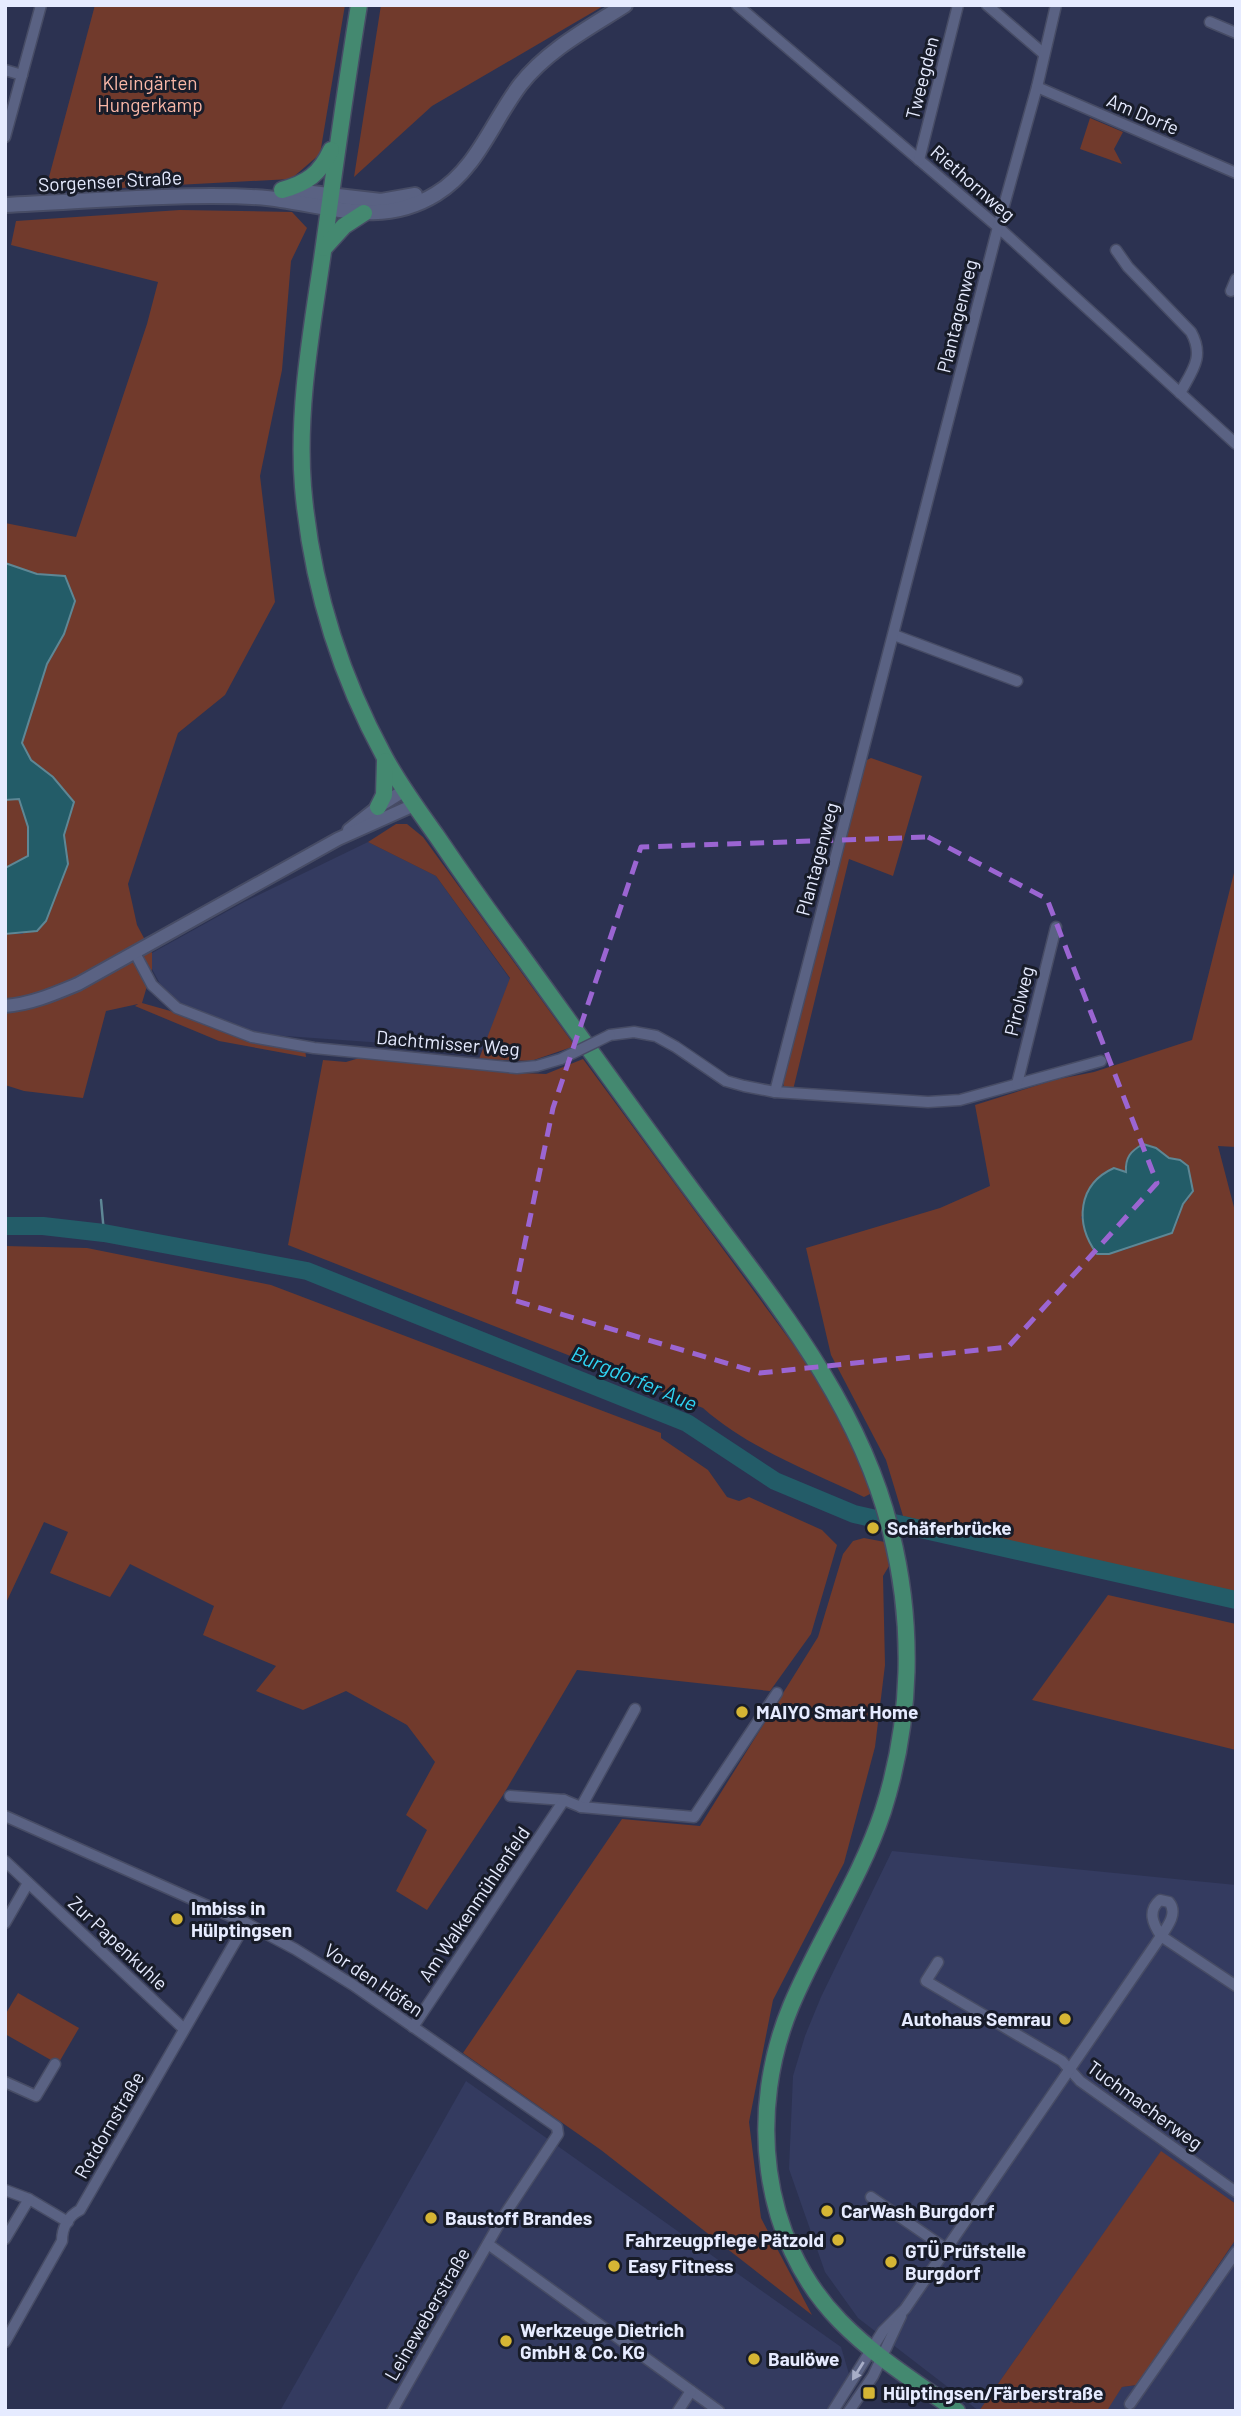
<svg xmlns="http://www.w3.org/2000/svg" width="1241" height="2416" viewBox="0 0 1241 2416" font-family="Barlow,sans-serif">
<style>
.built{fill:#343b60}
.green{fill:#713a2c;fill-rule:evenodd}
.water{fill:#235c68;stroke:#5e8795;stroke-width:2}
.lines{fill:none;stroke-linecap:round;stroke-linejoin:round}
.stream{stroke:#5e8795;stroke-width:2.5}
.river{stroke:#235c68;stroke-width:18}
.minor-casing{stroke:#474c65;stroke-width:13}
.tertiary-casing{stroke:#474c65;stroke-width:16}
.secondary-casing{stroke:#474c65;stroke-width:18}
.primary-casing{stroke:#474c65;stroke-width:19}
.minor{stroke:#5a6283;stroke-width:10}
.tertiary{stroke:#5a6283;stroke-width:12}
.secondary{stroke:#5a6283;stroke-width:14}
.primary{stroke:#448970;stroke-width:16}
.minor-bridge-casing{stroke:#474c65;stroke-width:13;stroke-linecap:butt}
.minor-bridge{stroke:#5a6283;stroke-width:10}
.oneway{fill:#a7adc7}
.marked{fill:none;stroke:#9b65d2;stroke-width:5;stroke-dasharray:14 9;stroke-linejoin:round}
.poi-dot{fill:#d5b534;stroke:#181c29;stroke-width:2.5}
.labels{text-anchor:middle;stroke-width:6;stroke-linejoin:round;paint-order:stroke}
.street-label{font-size:19px;fill:#e6ebff;stroke:#181c29}
.park-label{font-size:19px;fill:#f9b7a7;stroke:#181c29}
.poi-label{font-size:19px;font-weight:bold;fill:#e6ebff;stroke:#181c29;text-anchor:start}
.water-label{font-size:21px;font-style:italic;fill:#2fd4f3;stroke:#181c29}
</style>
<rect width="100%" height="100%" fill="#2c3251"/>
<!-- built -->
<g class="built">
<path d="M368 842 436 876 510 979 483 1050 257 1034 182 1006 165 993 152 969V953L244 902Z"/>
<path d="M892 1851 1236 1885V2204L1161 2152 979 2411 858 2318 825 2272 789 2169 793 2076 805 2036 821 1997Z"/>
<path d="M466 2081 841 2347 849 2374 826 2411H280Z"/>
<path d="M1236 2239V2411L1107 2409 1122 2387 1138 2385Z"/>
</g>
<!-- green -->
<g class="green">
<path d="M95 5H345L320 154 291 179 45 192Z"/>
<path d="M381 5H605L432 106 354 177Z"/>
<path d="M1090 118 1123 132 1114 149 1122 164 1080 149Z"/>
<path d="M180 210 292 212 307 228 291 261 282 370 260 476 275 602 225 695 178 733 128 884 137 925 152 953V969L142 1003 305 1049 306 1057 219 1041 135 1006 138 1004 106 1011 83 1098 24 1091 5 1085V934H22L46 921 68 864 64 835 74 802 53 777 31 760 22 743 47 663 64 634 65 576 37 574 5 563V523L76 537 147 324 158 282 11 245 16 221Z"/>
<path d="M871 758 922 776 893 876 849 859 793 1090 784 1087 782 1077 865 761Z"/>
<path d="M19 799 28 827V856L5 868V800Z"/>
<path d="M396 824H407L423 837 575 1046 531 1061 479 1059 510 978 436 876 368 842Z"/>
<path d="M1236 865V1147L1218 1146 1236 1215V1593L903 1516 886 1460 831 1355 806 1248 940 1208 990 1186 975 1105 1054 1080 1094 1072 1192 1040ZM1156 1148 1169 1158 1180 1160 1189 1199 1183 1204 1178 1221C1153 1237 1128 1255 1097 1254L1081 1217 1126 1172Z"/>
<path d="M366 1056 521 1073 546 1074 583 1059 809 1366C833 1408 855 1449 872 1493L864 1497C810 1471 748 1448 703 1408L288 1245 323 1060 346 1062Z"/>
<path d="M5 1246 87 1248 271 1285 661 1433V1438L708 1470 727 1497 739 1501 749 1497 822 1530 837 1545 811 1634 770 1691 577 1670 503 1795 427 1910 396 1891 427 1830 406 1815 435 1762 407 1725 346 1691 303 1710 256 1691 276 1666 203 1635 214 1606 130 1564 110 1597 50 1573 68 1532 44 1522 5 1605Z"/>
<path d="M864 1538 885 1542 889 1566 883 1576 885 1665 875 1747 844 1863 773 2000 749 2122 761 2218 812 2315 601 2150 463 2053 622 1819 700 1826 818 1637 843 1554 853 1541Z"/>
<path d="M1108 1595 1236 1624V1750L1032 1700Z"/>
<path d="M18 1993 79 2028 58 2064 5 2034V2015Z"/>
<path d="M1161 2151 1236 2204V2239L1137 2385 1122 2387 1108 2409 1109 2411H979Z"/>
</g>
<!-- water -->
<g class="water">
<path d="M5 563 37 574 65 576 75 601 64 634 47 664 22 743 31 760 53 777 74 802 64 835 68 864 46 921 37 931 5 934V868L28 856V827L19 799 5 800Z"/>
<path d="M1143 1144 1156 1148 1169 1158 1180 1160 1188 1166 1193 1191 1183 1204 1172 1233 1109 1254H1097C1074 1223 1078 1184 1114 1168L1126 1172C1125 1157 1131 1151 1143 1144Z"/>
</g>
<g class="lines">
<!-- stream -->
<path class="stream" d="M101 1200 104 1233"/>
<!-- river -->
<path class="river" d="M5 1226H43L104 1233 307 1271 687 1423 775 1481 854 1514 1236 1600"/>
<!-- minor casing -->
<g class="minor-casing">
<g id="minor">
<path d="M737 5 998 227 1236 444"/>
<path d="M987 5 1044 54"/>
<path d="M1210 22 1236 33"/>
<path d="M5 70 22 75"/>
<path d="M1037 87 1236 173"/>
<path d="M5 137 41 5"/>
<path d="M919 160 958 5"/>
<path d="M1116 250 1128 267 1191 332C1205 357 1192 371 1180 393"/>
<path d="M1231 291 1236 279"/>
<path d="M894 635 1017 681"/>
<path d="M135 953 152 985 177 1008 252 1037 314 1048 517 1068 537 1066 561 1059"/>
<path d="M610 1035 634 1032 656 1036 676 1047 726 1081 744 1086 775 1092 928 1102 960 1100 1101 1061"/>
<path d="M1017 1084 1056 927"/>
<path d="M775 1092 998 227 1037 87 1056 5"/>
<path d="M510 1796 564 1800"/>
<path d="M581 1807 635 1709"/>
<path d="M5 1816 246 1923 295 1949 353 1985 557 2127 558 2134 503 2217 392 2411"/>
<path d="M5 1861 184 2029"/>
<path d="M5 1923 28 1883"/>
<path d="M938 1962 926 1981 1062 2061 1080 2081 1236 2192"/>
<path d="M413 2027 564 1800 581 1807 694 1817 777 1693"/>
<path d="M5 2082 36 2096 55 2064"/>
<path d="M5 2190 29 2199 68 2222"/>
<path d="M871 2197 945 2248"/>
<path d="M5 2239 29 2199"/>
<path d="M488 2244 719 2411"/>
<path d="M5 2342 62 2241C62 2228 68 2216 80 2210L246 1923"/>
<path d="M1130 2404 1236 2252"/>
<path d="M678 2411 691 2391"/>
<path d="M833 2411 883 2331 905 2309 1155 1945C1163 1932 1180 1915 1169 1902L1160 1900C1147 1911 1153 1924 1161 1936L1236 1986"/>
<path d="M849 2411 873 2376 901 2316"/>
</g>
</g>
<!-- tertiary casing -->
<g class="tertiary-casing">
<g id="tertiary">
<path d="M349 830 378 807 405 790"/>
<path d="M5 1006C31 1004 54 994 78 984L338 839 414 805"/>
</g>
</g>
<!-- secondary casing -->
<g class="secondary-casing">
<g id="secondary">
<path d="M286 190 381 201 415 195"/>
<path d="M5 205C74 202 143 196 212 196 235 196 259 196 281 200 336 208 384 226 436 194 477 169 492 122 520 85 547 50 589 28 625 5"/>
</g>
</g>
<!-- primary casing -->
<g class="primary-casing">
<g id="primary">
<path d="M359 5C345 90 334 174 322 259 311 334 297 411 303 487 311 581 339 673 384 756 399 784 418 810 436 835 461 872 487 909 514 945 569 1021 624 1098 680 1174 761 1285 858 1395 891 1532 914 1624 912 1720 883 1811 860 1880 819 1939 791 2006 748 2109 759 2238 840 2321 874 2356 917 2383 957 2411"/>
<path d="M282 190C307 183 320 174 331 150"/>
<path d="M324 248 344 226 364 213"/>
<path d="M378 807 384 795 385 761"/>
</g>
</g>
<!-- minor -->
<use href="#minor" class="minor"/>
<!-- tertiary -->
<use href="#tertiary" class="tertiary"/>
<!-- secondary -->
<use href="#secondary" class="secondary"/>
<!-- primary -->
<use href="#primary" class="primary"/>
<!-- minor-bridge casing -->
<g class="minor-bridge-casing">
<path id="minor-bridge" d="M561 1059 610 1035"/>
</g>
<!-- minor-bridge -->
<use href="#minor-bridge" class="minor-bridge"/>
</g>
<!-- one-way arrows -->
<defs><path id="oneway-solid" d="M-6-.8H1V-3.2L6.5 0L1 3.2V.8H-6Z" transform="scale(1.75)"/></defs>
<use class="oneway" href="#oneway-solid" transform="translate(858 2371) rotate(122)"/>
<!-- marked area -->
<path class="marked" d="M928 837 1047 899 1157 1183 1008 1347 760 1373 513 1300 553 1108 641 847Z"/>
<!-- markers -->
<g class="poi-dot">
<circle cx="873" cy="1528" r="7"/>
<circle cx="742" cy="1712" r="7"/>
<circle cx="177" cy="1919" r="7"/>
<circle cx="1065" cy="2019" r="7"/>
<circle cx="827" cy="2211" r="7"/>
<circle cx="431" cy="2218" r="7"/>
<circle cx="838" cy="2240" r="7"/>
<circle cx="891" cy="2262" r="7"/>
<circle cx="614" cy="2266" r="7"/>
<circle cx="506" cy="2341" r="7"/>
<circle cx="754" cy="2359" r="7"/>
<rect x="862" y="2386" width="14" height="14" rx="3.5"/>
</g>
<g class="labels">
<!-- street labels -->
<g class="street-label">
<text transform="translate(922 78) rotate(-76)" y="7">Tweegden</text>
<text transform="translate(1143 114) rotate(23)" y="7">Am Dorfe</text>
<text transform="translate(110 181) rotate(-3)" y="7">Sorgenser Straße</text>
<text transform="translate(973 183) rotate(41)" y="7">Riethornweg</text>
<text transform="translate(957 316) rotate(-76)" y="7">Plantagenweg</text>
<text transform="translate(817 859) rotate(-75)" y="7">Plantagenweg</text>
<text transform="translate(1019 1001) rotate(-76)" y="7">Pirolweg</text>
<text transform="translate(448 1043) rotate(5)" y="7">Dachtmisser Weg</text>
<text transform="translate(474 1904) rotate(-56)" y="7">Am Walkenmühlenfeld</text>
<text transform="translate(118 1943) rotate(43)" y="7">Zur Papenkuhle</text>
<text transform="translate(374 1980) rotate(34)" y="7">Vor den Höfen</text>
<text transform="translate(1145 2105) rotate(36)" y="7">Tuchmacherweg</text>
<text transform="translate(109 2125) rotate(-60)" y="7">Rotdornstraße</text>
<text transform="translate(427 2314) rotate(-60)" y="7">Leineweberstraße</text>
</g>
<!-- park labels -->
<g class="park-label">
<text x="150" y="90">Kleingärten<tspan x="150" dy="22">Hungerkamp</tspan></text>
</g>
<!-- poi labels -->
<g class="poi-label">
<text x="887" y="1535">Schäferbrücke</text>
<text x="756" y="1719">MAIYO Smart Home</text>
<text x="191" y="1915">Imbiss in<tspan x="191" dy="22">Hülptingsen</tspan></text>
<text x="1051" y="2026" text-anchor="end">Autohaus Semrau</text>
<text x="841" y="2218">CarWash Burgdorf</text>
<text x="445" y="2225">Baustoff Brandes</text>
<text x="824" y="2247" text-anchor="end">Fahrzeugpflege Pätzold</text>
<text x="905" y="2258">GTÜ Prüfstelle<tspan x="905" dy="22">Burgdorf</tspan></text>
<text x="628" y="2273">Easy Fitness</text>
<text x="520" y="2337">Werkzeuge Dietrich<tspan x="520" dy="22">GmbH &amp; Co. KG</tspan></text>
<text x="768" y="2366">Baulöwe</text>
<text x="883" y="2400">Hülptingsen/Färberstraße</text>
</g>
<!-- water labels -->
<g class="water-label">
<text transform="translate(634 1379) rotate(23)" y="7">Burgdorfer Aue</text>
</g>
</g>
<!-- border -->
<rect width="1241" height="2416" fill="none" stroke="#e6ebff" stroke-width="14"/>
</svg>
